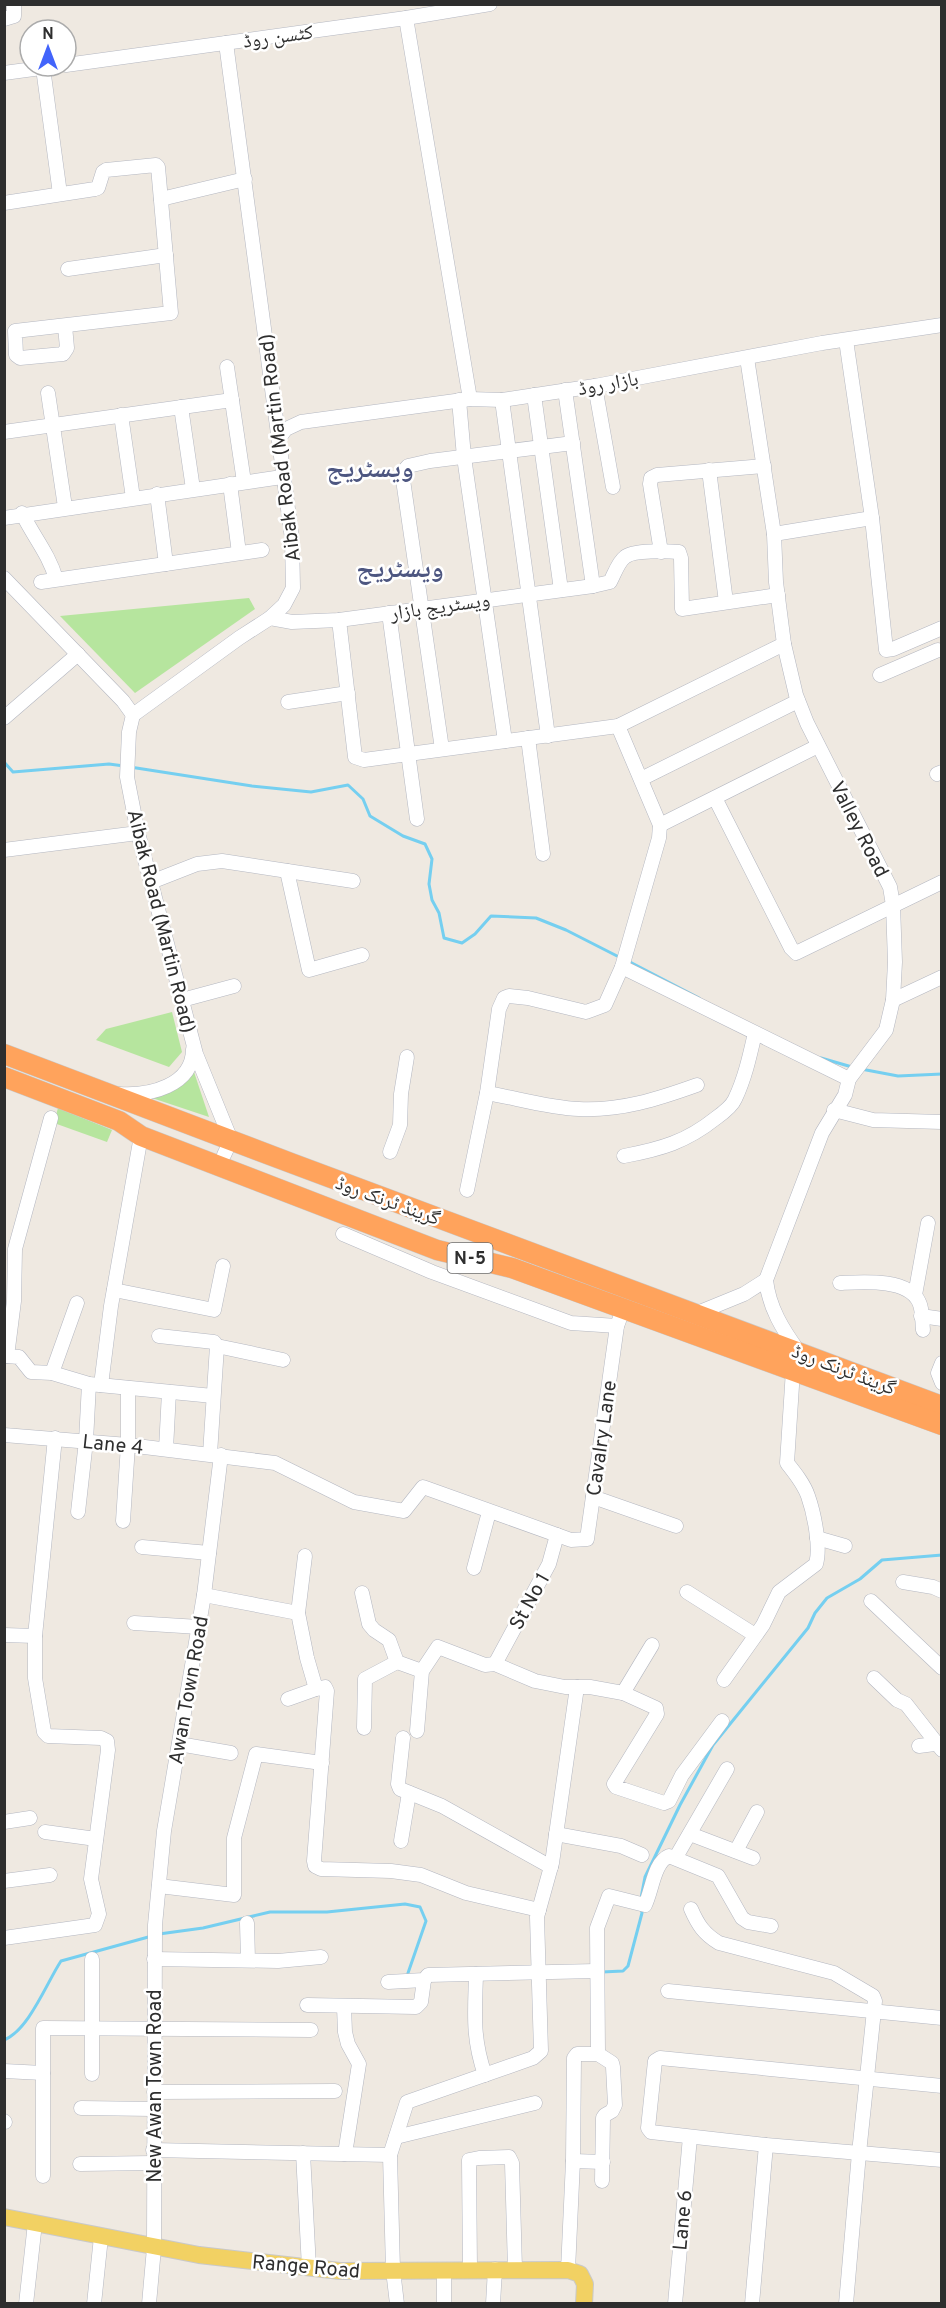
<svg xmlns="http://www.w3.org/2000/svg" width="946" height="2308" viewBox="0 0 946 2308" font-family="Overpass,'Noto Naskh Arabic',sans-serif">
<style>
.green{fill:#b6e59e}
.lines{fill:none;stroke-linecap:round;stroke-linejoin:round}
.stream{stroke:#75cff0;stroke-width:3}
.minor-casing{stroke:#b4b7c1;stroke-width:15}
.major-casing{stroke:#c9c9c9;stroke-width:18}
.highway-casing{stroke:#c9c9c9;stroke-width:21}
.minor{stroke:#fff;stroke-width:14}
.major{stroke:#f2d163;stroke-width:16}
.highway{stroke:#ffa35c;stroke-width:20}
.labels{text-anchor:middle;stroke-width:5;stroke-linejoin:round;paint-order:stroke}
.shield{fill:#fff;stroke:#6d6d6d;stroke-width:1.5}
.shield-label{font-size:18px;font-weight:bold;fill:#2e2e2e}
.street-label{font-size:20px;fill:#2e2e2e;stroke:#fff}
.district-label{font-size:26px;font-weight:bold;fill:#4d5680;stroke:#fff}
</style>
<rect width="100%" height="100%" fill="#efe9e1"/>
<!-- green -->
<g class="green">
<path d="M249 598 255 609 135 693 60 616Z"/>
<path d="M172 1012 182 1052 169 1067 96 1040 106 1029Z"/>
<path d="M193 1069 209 1117 149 1097Z"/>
<path d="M58 1108 112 1130 107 1142 54 1123Z"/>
</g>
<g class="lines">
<!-- stream -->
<g class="stream">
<path d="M4 762 13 772 109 764 124 766"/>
<path d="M130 767 252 786 311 792 348 785 363 799 370 816 403 836 425 844 432 859 429 884 432 900 439 913 444 938 462 943 475 934 491 916 536 918 566 930 619 957"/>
<path d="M628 961 699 998"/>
<path d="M821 1058 852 1067"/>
<path d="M861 1069 898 1076 942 1074"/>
<path d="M641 1898 645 1877 680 1805 713 1745 808 1628 815 1613 827 1598 860 1579 882 1560 942 1555"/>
<path d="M159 1934 203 1928 270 1912H327L405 1904 420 1907 426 1921 408 1973"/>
<path d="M602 1972 623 1971 628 1966 642 1913 641 1908"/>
<path d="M4 2040C29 2030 47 1982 61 1961L152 1936"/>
</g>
<!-- minor casing -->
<g class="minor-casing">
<g id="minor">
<path d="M406 18 470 399"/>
<path d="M4 19 14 16V4"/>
<path d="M66 65 406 18 490 4"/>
<path d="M43 68 60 194"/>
<path d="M4 73 56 66"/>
<path d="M161 199 245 179"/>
<path d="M4 203 95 189 98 188 103 172 106 170 156 165 158 167 171 313 15 331 16 355 20 358 63 354 67 348 65 326"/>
<path d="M68 269 166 255"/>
<path d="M846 340 872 518 886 650 893 649 942 628"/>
<path d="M747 358 774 534 776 582 784 644 796 695 807 723 890 887 893 905 895 962 893 1000 886 1030 849 1079 845 1095 822 1133 766 1280C769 1308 783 1330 799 1352"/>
<path d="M227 367 244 482"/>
<path d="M595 386 613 487"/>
<path d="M565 390 593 586"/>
<path d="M48 393 65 507"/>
<path d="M534 395 561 590"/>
<path d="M459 400 464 457 505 741"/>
<path d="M502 400 548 736"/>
<path d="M181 407 193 489"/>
<path d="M121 415 133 498"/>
<path d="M4 432 232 400"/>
<path d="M279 438 286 429 301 422 470 399 502 400 595 386 822 343 942 325"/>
<path d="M709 470 726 602"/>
<path d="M230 484 239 553"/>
<path d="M157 494 166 564"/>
<path d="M22 513C33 536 49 554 56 579"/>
<path d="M4 518 282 477"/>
<path d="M774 534 872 518"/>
<path d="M661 552 650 484 651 478 657 475 764 466"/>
<path d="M4 578 123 701 133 715"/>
<path d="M41 582 262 550"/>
<path d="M389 613 417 819"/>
<path d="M270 618 292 622 339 620 593 586 610 582C614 575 618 562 625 557 633 550 667 551 679 552L681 558 682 609 778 595"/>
<path d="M339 620 355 757 364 760 618 726 784 644"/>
<path d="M880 675 938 650"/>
<path d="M288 702 348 693"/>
<path d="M4 718 78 654"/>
<path d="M528 738 543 854"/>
<path d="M442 749 402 473 408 466 430 461 573 443"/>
<path d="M937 774 942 772"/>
<path d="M641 779 798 701"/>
<path d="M715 798 791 948 796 953 942 882"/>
<path d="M660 825 818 746"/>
<path d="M4 850 138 833"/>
<path d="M287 871 309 970 362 955"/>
<path d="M151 882 197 864 222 861 353 881"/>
<path d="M622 967 849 1079"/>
<path d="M182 1000 234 986"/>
<path d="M893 1000 942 977"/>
<path d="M487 1093C516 1098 550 1108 579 1109 621 1111 658 1099 697 1085"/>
<path d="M119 1094C149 1096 193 1086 193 1049"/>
<path d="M834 1110 873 1120 942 1122"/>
<path d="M390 1152 400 1125 401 1094 407 1057"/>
<path d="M224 1155 231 1140 196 1054 138 833 127 777 129 732 133 715 239 638 270 618 284 605 293 588 292 539 226 43"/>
<path d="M624 1156C661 1149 686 1142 716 1118 723 1113 732 1106 735 1099 745 1078 750 1055 755 1033"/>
<path d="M467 1190 487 1093 499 1009 504 998 509 996 528 998 586 1012 605 1005 622 967 659 838 660 825 618 726"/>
<path d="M343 1234 432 1272 571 1323 617 1326"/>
<path d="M840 1283C862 1282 908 1278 919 1302 923 1310 922 1322 923 1330"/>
<path d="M114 1290 214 1310 223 1266"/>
<path d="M915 1295 928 1223"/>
<path d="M695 1314 744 1294 766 1280"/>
<path d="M921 1316 942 1319"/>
<path d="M159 1336 214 1342 217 1346 283 1360"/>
<path d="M4 1356H7L14 1301 15 1249 51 1118"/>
<path d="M7 1356 19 1357 31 1372 52 1373 89 1384 213 1396"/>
<path d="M942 1363 938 1373 942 1383"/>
<path d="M52 1373 77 1303"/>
<path d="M101 1385 111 1306 141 1136"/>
<path d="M4 1435 128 1445 275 1463 354 1502 404 1511 423 1487 571 1540 587 1539 617 1326 624 1307"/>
<path d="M166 1449 169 1392"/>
<path d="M210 1454 217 1346"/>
<path d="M593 1497 676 1526"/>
<path d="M78 1512 86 1441 89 1384"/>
<path d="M123 1521 128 1445V1388"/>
<path d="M817 1538 845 1546"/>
<path d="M142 1547 209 1553"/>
<path d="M474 1568 489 1512"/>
<path d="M903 1582 933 1587 942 1591"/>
<path d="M687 1592 755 1635"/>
<path d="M362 1593 369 1624 374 1630 389 1640 397 1662 422 1671"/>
<path d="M204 1595 298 1613 307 1658 316 1689 325 1687 327 1691 314 1861 315 1866 321 1869 391 1871 421 1875 466 1893 539 1910"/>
<path d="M871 1601 942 1668"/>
<path d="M298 1613 305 1556"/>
<path d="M134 1623 199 1627"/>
<path d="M4 1635 35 1636"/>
<path d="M495 1664 549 1564 557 1535"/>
<path d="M874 1678 897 1700 906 1704 942 1750"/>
<path d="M724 1680 763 1625 779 1592 816 1564C821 1547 814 1513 808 1496 804 1484 795 1473 787 1463L793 1370"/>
<path d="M623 1693 652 1645"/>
<path d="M288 1699 316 1689"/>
<path d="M364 1728 365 1679 397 1662"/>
<path d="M417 1731 422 1671 438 1647 485 1665 495 1664 535 1681 565 1687H590L623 1693 656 1708 657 1714 614 1784 616 1787 664 1803 669 1801 682 1775 722 1721"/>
<path d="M403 1738 398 1784 400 1789 442 1806 551 1867"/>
<path d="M179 1744 231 1753"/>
<path d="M919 1746 942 1743"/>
<path d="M4 1822 30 1818"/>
<path d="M45 1832 96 1839"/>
<path d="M556 1834 621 1846 642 1855"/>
<path d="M690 1834 753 1858"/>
<path d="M401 1841 409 1793"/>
<path d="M736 1851 757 1812"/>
<path d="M676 1857 727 1769"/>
<path d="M4 1881 50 1875"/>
<path d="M159 1886 234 1895V1838L256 1754 322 1763"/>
<path d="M691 1909C698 1925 704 1934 719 1943L834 1973 873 1996 875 2001 859 2153 846 2304"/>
<path d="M247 1923 248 1960"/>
<path d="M4 1938 95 1925 99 1914 91 1879 108 1750 107 1741 101 1738 48 1736 44 1732 35 1678V1636L55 1438"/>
<path d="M92 1959V2074"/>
<path d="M154 1959 278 1961 321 1957"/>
<path d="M476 1974C475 2013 472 2037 485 2075"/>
<path d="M388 1982 424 1980 428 1975 596 1971"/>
<path d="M668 1991 942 2018"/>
<path d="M307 2005 416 2007 421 2002 424 1980"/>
<path d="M344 2007 345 2032 348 2044 359 2064 345 2154"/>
<path d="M598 2054 597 1928 609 1896 645 1905C652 1891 654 1862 669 1856L718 1876 742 1918 748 1922 771 1926"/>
<path d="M4 2071 43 2073"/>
<path d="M942 2086 660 2058 655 2061 648 2128 651 2132 766 2145 942 2160"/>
<path d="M154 2092 335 2091"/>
<path d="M81 2108 153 2109"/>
<path d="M4 2121 5 2122"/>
<path d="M396 2137 535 2103"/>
<path d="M153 2150 390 2155"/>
<path d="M303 2153 309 2268"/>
<path d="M573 2161 603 2162"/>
<path d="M80 2164 153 2163"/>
<path d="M43 2176V2028L311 2030"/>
<path d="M470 2270 469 2160 479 2158 509 2157 512 2163 515 2269"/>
<path d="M568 2270 573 2161 574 2058 577 2054H598L612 2063 613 2067 615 2105 612 2111 605 2115 603 2118 602 2181"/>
<path d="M26 2304 35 2223"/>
<path d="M94 2304 101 2237"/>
<path d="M149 2304 154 2248 155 1925 164 1831 204 1595 221 1455"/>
<path d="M397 2304 393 2270 390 2155 407 2102 533 2058 541 2051 537 1917 552 1863 577 1687"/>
<path d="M444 2304V2270"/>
<path d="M493 2304 495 2269"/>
<path d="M675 2304 690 2137"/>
<path d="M752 2304 766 2145"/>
</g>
</g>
<!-- major casing -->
<g class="major-casing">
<path id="major" d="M4 2217 199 2255 340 2271 568 2270 580 2274 585 2284 584 2304"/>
</g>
<!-- highway casing -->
<g class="highway-casing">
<g id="highway">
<path d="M4 1054 291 1163 942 1406"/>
<path d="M4 1077 119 1121 141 1136 437 1250 512 1268 942 1425"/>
</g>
</g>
<!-- minor -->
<use href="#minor" class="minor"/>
<!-- major -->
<use href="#major" class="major"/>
<!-- highway -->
<use href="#highway" class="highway"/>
</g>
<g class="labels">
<!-- shield labels -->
<rect class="shield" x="447.5" y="1243" width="45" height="30" rx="4.5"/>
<g class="shield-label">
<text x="470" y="1264">N-5</text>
</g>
<!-- street labels -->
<g class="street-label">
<text transform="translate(278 36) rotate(-8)" y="7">کٹسن روڈ</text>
<text transform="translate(608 383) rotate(-10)" y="7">بازار روڈ</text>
<text transform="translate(279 448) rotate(-97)" y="7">Aibak Road (Martin Road)</text>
<text transform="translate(440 606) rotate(-8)" y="7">ویسٹریج بازار</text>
<text transform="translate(860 829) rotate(63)" y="7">Valley Road</text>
<text transform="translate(162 921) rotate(76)" y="7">Aibak Road (Martin Road)</text>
<text transform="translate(388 1200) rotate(20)" y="7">گرینڈ ٹرنک روڈ</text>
<text transform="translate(844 1369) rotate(21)" y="7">گرینڈ ٹرنک روڈ</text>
<text transform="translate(601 1438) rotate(-82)" y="7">Cavalry Lane</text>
<text transform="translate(113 1444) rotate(6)" y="7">Lane 4</text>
<text transform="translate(529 1601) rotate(-61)" y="7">St No 1</text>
<text transform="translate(188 1690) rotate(-80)" y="7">Awan Town Road</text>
<text transform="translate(154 2086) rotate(-90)" y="7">New Awan Town Road</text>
<text transform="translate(682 2220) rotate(-85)" y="7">Lane 6</text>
<text transform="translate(306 2266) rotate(5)" y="7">Range Road</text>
</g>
<!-- district labels -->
<g class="district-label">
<text x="370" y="477">ویسٹریج</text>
<text x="400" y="577">ویسٹریج</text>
</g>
</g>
<!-- border -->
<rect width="946" height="2308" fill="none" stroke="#2e2e2e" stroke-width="12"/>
<!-- north arrow -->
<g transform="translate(48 48)"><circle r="28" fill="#ffffff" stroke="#ababab" stroke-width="1.5"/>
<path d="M0-4.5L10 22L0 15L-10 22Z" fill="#4264fb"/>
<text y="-9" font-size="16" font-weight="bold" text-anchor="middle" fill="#2e2e2e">N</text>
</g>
</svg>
